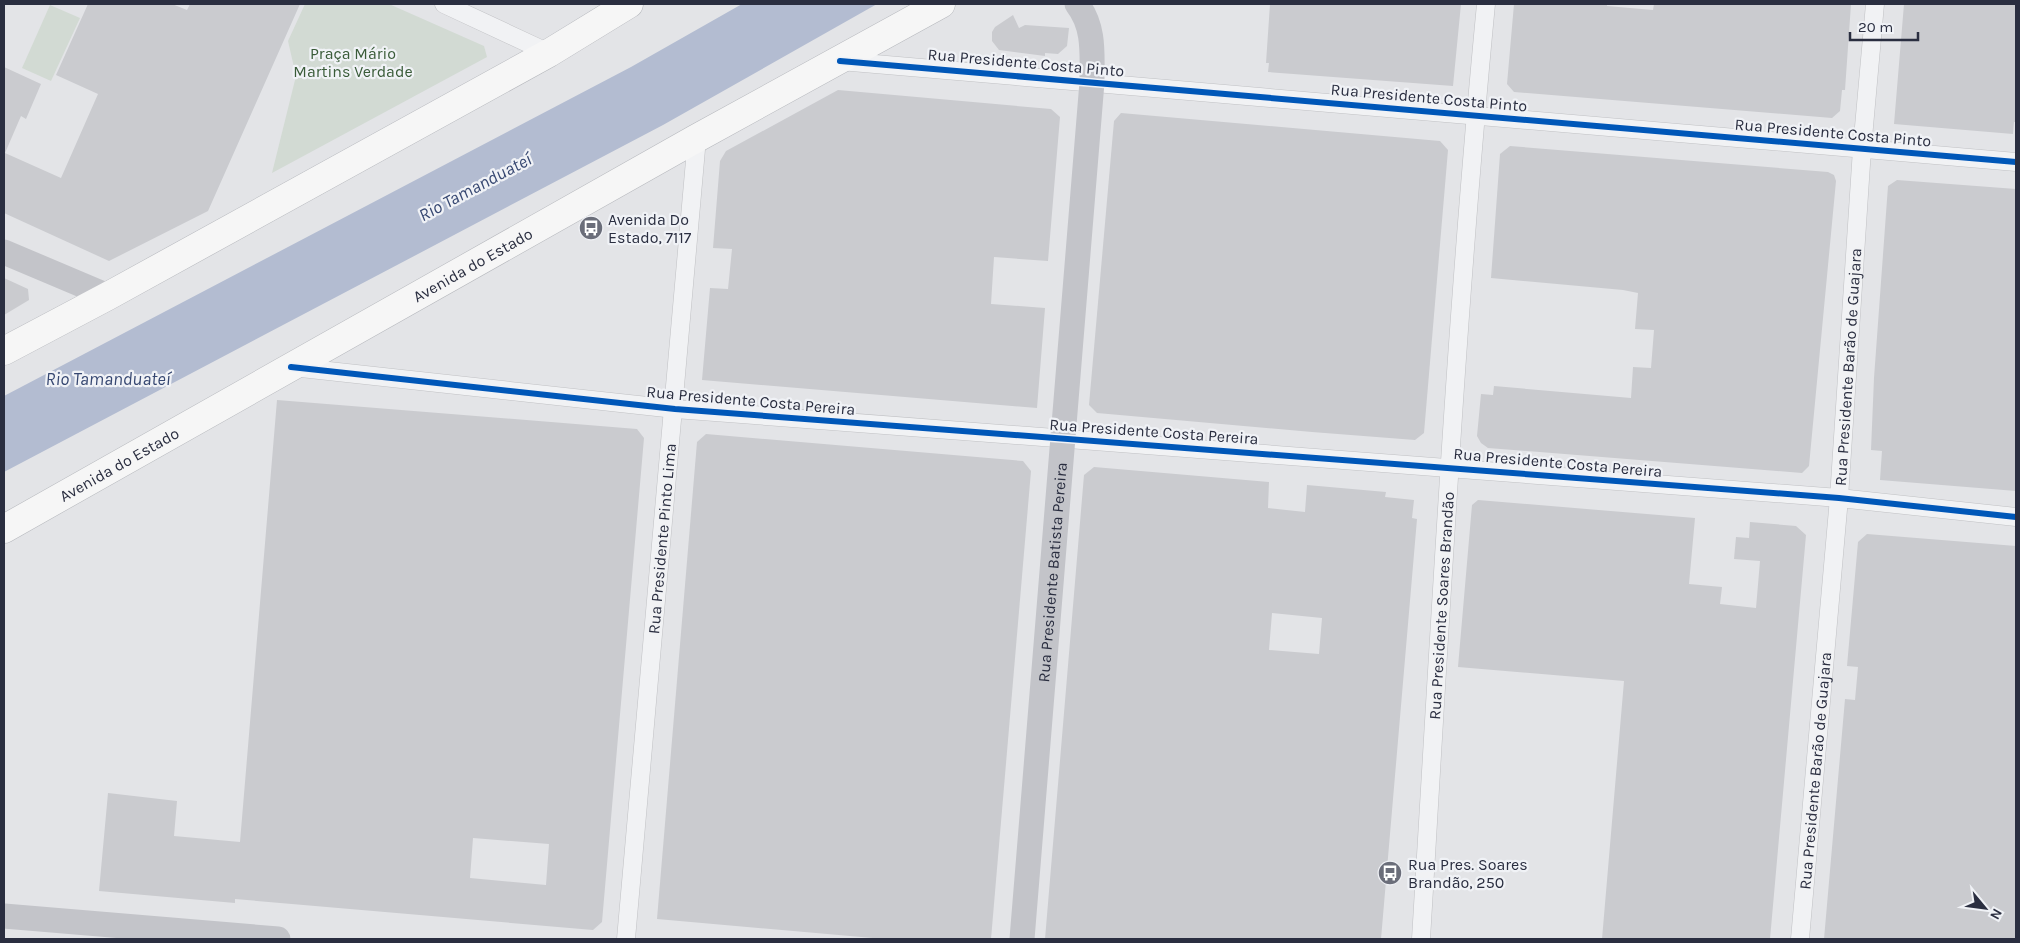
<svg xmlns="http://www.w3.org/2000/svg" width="2020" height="943" viewBox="0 0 2020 943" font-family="Karla,sans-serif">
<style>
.green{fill:#d2dad3}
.water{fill:#b3bcd1}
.building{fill:#cacbcf;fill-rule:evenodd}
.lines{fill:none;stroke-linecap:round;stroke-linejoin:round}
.street-casing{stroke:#c0c1c4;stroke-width:19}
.highway-casing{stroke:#b5b7bc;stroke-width:29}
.street{stroke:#f1f2f4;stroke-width:18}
.secondary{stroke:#c3c4c9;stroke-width:25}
.highway{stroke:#f6f6f6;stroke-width:28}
.cycleway-casing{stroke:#f0f2f6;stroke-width:9}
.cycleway{stroke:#0057b8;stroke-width:6}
.labels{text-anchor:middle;stroke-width:4.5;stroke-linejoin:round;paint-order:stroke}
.park-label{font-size:16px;fill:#395b38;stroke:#f0f2f6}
.street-label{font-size:16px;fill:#2a2e40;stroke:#f0f2f6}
.poi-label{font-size:16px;fill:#2a2e40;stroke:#f0f2f6;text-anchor:start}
.water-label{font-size:18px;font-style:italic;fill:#364771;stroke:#f0f2f6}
</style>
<rect width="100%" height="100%" fill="#e3e4e7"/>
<!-- green -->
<g class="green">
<path d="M305 4H389L484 46 487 57 272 173 296 76 288 41Z"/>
<path d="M50 5 80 18 51 81 22 68Z"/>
</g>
<!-- water -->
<path class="water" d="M742 4H877L663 125 4 472V396L631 67Z"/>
<!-- building -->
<g class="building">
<path d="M88 4H172L187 10 190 4H300L208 211 109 261 4 213V67L41 84 26 119 21 116 5 153 61 178 98 94 56 75Z"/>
<path d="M1270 4H1461L1453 86 1268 72 1269 63H1266Z"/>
<path d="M1514 4H1607V6L1653 10 1654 4H1851L1845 90H1842L1840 111 1832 118 1514 92 1507 84Z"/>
<path d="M1904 4H2016V122H2014L2013 134 1894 124Z"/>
<path d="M1013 15 1019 28 1025 25 1069 28 1067 46 1058 54 1045 53V56L999 50 992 41V32L995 27Z"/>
<path d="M838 90 1051 109 1060 117 1048 261 994 257 991 304 1045 308 1037 408 702 380 710 288 728 289 732 249 713 248 720 161 726 151Z"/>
<path d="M1121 113 1440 141 1448 150 1424 433 1415 440 1312 432 1097 413 1089 405 1114 121Z"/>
<path d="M1510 146 1828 172 1834 175 1836 181 1809 466 1802 473 1488 448 1481 443 1477 436 1481 394 1493 395 1494 386 1631 398 1633 367 1651 368 1654 330 1635 329 1638 293 1623 290 1491 278 1500 154Z"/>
<path d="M1897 180 2016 189V491L1880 480 1882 451 1871 450 1874 378 1888 186Z"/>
<path d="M4 278 28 289 29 300 4 315Z"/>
<path d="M277 400 637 429 644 438 602 922 593 930 235 899V903L99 891 108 793 177 801 174 836 240 842ZM473 838 549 844 546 885 470 878Z"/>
<path d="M706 434 1023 461 1031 471 991 939H884L657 919 697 442Z"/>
<path d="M1094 467 1269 482 1268 508 1305 512 1307 485 1386 492 1385 497 1414 500 1412 518 1417 519 1381 939H1045L1084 475ZM1272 613 1322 618 1319 654 1269 650Z"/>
<path d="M1478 500 1695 518 1689 584 1722 587 1720 604 1756 608 1760 561 1734 559 1736 537 1749 538 1750 522 1796 526 1806 535 1770 939H1602L1624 681 1458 667 1472 505Z"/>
<path d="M1867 534 2016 546V939H1824L1845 699 1855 700 1858 667 1847 666 1858 542Z"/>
</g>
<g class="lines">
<!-- street casing -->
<g class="street-casing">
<g id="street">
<path d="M444 4 549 53"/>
<path d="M840 61 2016 162"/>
<path d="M292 367 675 409 1839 498 2016 517"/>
<path id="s1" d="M626 939 697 138"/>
<path id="s2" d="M1421 939C1440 627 1456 315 1486 4"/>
<path id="s3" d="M1800 939 1839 498 1862 149 1875 4"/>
</g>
</g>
<!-- highway casing -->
<g class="highway-casing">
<g id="highway">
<path d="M4 351 108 296 549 53 629 4"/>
<path id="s5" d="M4 529 697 138 941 4"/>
</g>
</g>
<!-- street -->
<use href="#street" class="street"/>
<!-- secondary -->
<g class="secondary">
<path d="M4 252 108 296"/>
<path d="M4 916 278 939"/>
<path id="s4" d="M1022 939 1092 82C1092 54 1095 27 1077 4"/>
</g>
<!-- highway -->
<use href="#highway" class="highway"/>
<!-- cycleway casing -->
<g class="cycleway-casing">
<g id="cycleway">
<path d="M840 61 2016 162"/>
<path d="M291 367 675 409 1839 498 2016 517"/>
</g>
</g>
<!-- cycleway -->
<use href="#cycleway" class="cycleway"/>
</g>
<!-- icons -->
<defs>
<g id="bus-disc" transform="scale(1.25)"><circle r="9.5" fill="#6b6e7a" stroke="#f0f2f6"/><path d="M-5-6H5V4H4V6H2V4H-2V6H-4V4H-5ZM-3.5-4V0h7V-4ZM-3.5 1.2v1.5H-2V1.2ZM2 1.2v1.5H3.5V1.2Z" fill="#fff"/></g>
</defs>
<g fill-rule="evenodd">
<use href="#bus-disc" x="591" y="228"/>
<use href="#bus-disc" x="1390" y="873"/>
</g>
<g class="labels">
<!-- park labels -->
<g class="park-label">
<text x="353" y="59">Praça Mário<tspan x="353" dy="18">Martins Verdade</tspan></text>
</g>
<!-- street labels -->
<g class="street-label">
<text transform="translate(1026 62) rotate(5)" y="6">Rua Presidente Costa Pinto</text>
<text transform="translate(1429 97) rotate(5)" y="6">Rua Presidente Costa Pinto</text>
<text transform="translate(1833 132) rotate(5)" y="6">Rua Presidente Costa Pinto</text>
<text dy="6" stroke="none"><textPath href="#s5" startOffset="538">Avenida do Estado</textPath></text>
<text dy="6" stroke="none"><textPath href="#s3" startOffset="574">Rua Presidente Barão de Guajara</textPath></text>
<text transform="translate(751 400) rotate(5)" y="6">Rua Presidente Costa Pereira</text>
<text transform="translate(1154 431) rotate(4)" y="6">Rua Presidente Costa Pereira</text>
<text transform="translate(1558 462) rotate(5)" y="6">Rua Presidente Costa Pereira</text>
<text dy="6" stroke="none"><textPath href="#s5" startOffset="132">Avenida do Estado</textPath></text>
<text dy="6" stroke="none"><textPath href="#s1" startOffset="402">Rua Presidente Pinto Lima</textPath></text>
<text dy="6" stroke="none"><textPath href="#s4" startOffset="368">Rua Presidente Batista Pereira</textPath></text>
<text dy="6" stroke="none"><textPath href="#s2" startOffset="334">Rua Presidente Soares Brandão</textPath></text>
<text dy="6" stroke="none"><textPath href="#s3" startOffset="169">Rua Presidente Barão de Guajara</textPath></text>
</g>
<!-- poi labels -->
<g class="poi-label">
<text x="608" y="225">Avenida Do<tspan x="608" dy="18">Estado, 7117</tspan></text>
<text x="1408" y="870">Rua Pres. Soares<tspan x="1408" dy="18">Brandão, 250</tspan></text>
</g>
<!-- water labels -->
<g class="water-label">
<text transform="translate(475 187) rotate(-28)" y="6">Rio Tamanduateí</text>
<text x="108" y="385">Rio Tamanduateí</text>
</g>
</g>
<!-- border -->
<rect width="2020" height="943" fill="none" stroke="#2a2e40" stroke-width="10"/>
<!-- north arrow -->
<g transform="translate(1985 908) rotate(119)" stroke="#f0f2f6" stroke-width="4" paint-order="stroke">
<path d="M0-4L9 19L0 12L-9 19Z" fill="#2a2e40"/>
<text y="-8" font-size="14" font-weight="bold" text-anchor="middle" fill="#2a2e40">N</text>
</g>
<!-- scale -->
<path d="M1850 32v8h68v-8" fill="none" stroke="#2a2e40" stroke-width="2.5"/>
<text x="1858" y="32" font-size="15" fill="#2a2e40" stroke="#f0f2f6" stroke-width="4" paint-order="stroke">20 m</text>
</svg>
